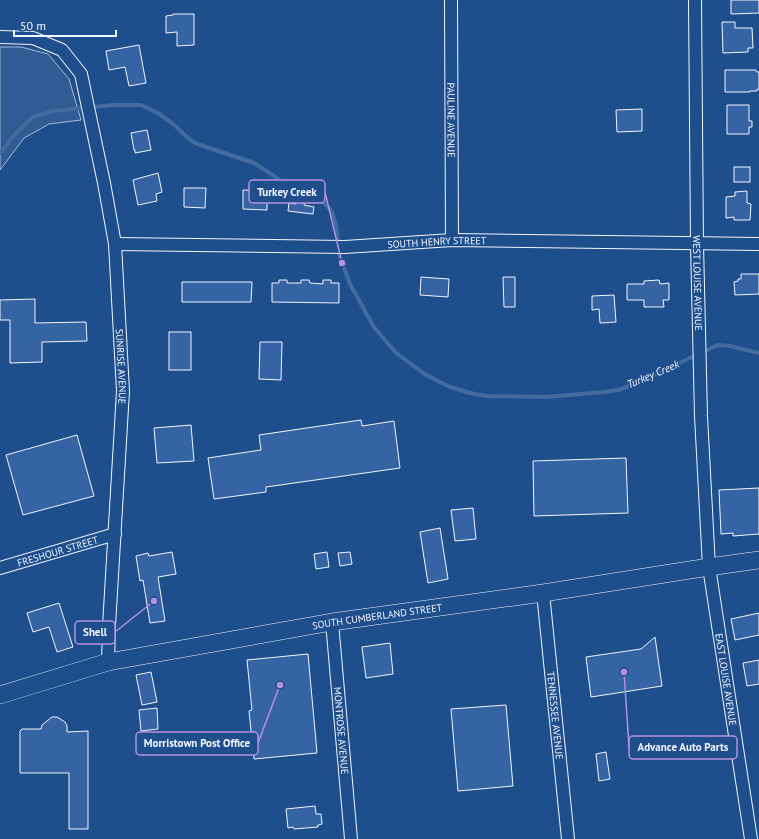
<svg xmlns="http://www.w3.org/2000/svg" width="759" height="839" viewBox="0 0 759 839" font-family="'PT Sans',sans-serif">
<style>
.built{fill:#305b95;stroke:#a8bbd7}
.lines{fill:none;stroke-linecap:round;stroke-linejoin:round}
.stream{stroke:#446ba0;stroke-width:4}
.building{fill:#3563a3;stroke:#f2f6ff}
.street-casing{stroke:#f2f6ff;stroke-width:14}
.secondary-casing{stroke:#f2f6ff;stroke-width:18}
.street{stroke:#1f4e8c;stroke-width:12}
.secondary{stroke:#1f4e8c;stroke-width:17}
.labels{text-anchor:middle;stroke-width:3;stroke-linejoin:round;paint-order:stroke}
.street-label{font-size:10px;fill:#f2f6ff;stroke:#1f4e8c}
.water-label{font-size:11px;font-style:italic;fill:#f2f6ff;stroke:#1f4e8c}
.leader{fill:none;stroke:#b691df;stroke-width:1.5}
.callout-dot{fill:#b691df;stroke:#1f4e8c;stroke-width:1.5}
.callout{fill:#1f4e8c;stroke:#b691df;stroke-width:1.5}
.callout-label{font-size:11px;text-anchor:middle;font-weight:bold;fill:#f2f6ff}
</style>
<rect width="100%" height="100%" fill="#1f4e8c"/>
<!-- built -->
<path class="built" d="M0 47H21L48 54 69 79 81 120 49 124 24 138 0 170Z"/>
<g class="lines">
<!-- stream -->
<path class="stream" d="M0 153 16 133 33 117 54 111 113 105H141L158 113 172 123 188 138 197 144 254 163 277 178 289 188 322 201 327 206 332 212 336 225 339 254 342 263 351 286 374 327 396 353 426 375 450 387 470 393 486 396 546 397 605 392 618 390 632 385 718 345 730 346 759 353"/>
</g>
<!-- building -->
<g class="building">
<path d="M731 0H759V13L731 14Z"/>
<path d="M173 14H194V45L177 46V32L166 33V16L173 15Z"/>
<path d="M722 22H735V28H752L753 48H748V52L723 53Z"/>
<path d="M139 45 146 83 129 86 125 67 109 70 106 51Z"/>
<path d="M725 70H756L757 72H759V89H757V91H750V92H725Z"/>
<path d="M727 105H749V121H752V127H749V134H727Z"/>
<path d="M642 109V131L617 132 616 110Z"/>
<path d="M147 130 151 150 135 153V150H134L131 133Z"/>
<rect x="734" y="167" width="16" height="15"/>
<path d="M158 173 162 192 156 194 157 201 138 205 133 180Z"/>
<path d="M184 188H206L205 208 184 207Z"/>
<path d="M243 190 267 191V210L243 209Z"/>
<path d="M747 191V203L751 204 750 220H734V217L726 218V197L735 196V192Z"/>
<path d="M296 198 305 199 304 205 314 207 313 214 288 211 289 203 296 204Z"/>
<path d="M741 274H759V294L735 295 734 282 738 281V279H741Z"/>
<path d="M421 277 449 279 448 297 420 295Z"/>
<path d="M503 277H515V307H504Z"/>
<path d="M279 280H287V283H301V280H309L310 283 323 284V280H331V283H339V303L272 302V283H279Z"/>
<path d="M659 280 660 284 669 283V300H663L664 307H644V300H627V284H644V281Z"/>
<path d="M182 282H252L251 302H182Z"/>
<path d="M614 295 616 322 600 323 599 309 592 310V296Z"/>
<path d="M35 299V323L86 322 87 341 42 342V362L10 363V320H0V300Z"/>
<rect x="169" y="332" width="22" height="38"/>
<path d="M260 342H282L281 380 259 379Z"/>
<path d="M361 420 362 426 394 421 400 468 266 487V492L214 499 208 458 261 450 259 435Z"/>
<path d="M191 425 194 461 157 463 154 428Z"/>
<path d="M77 435 94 496 23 515 6 455Z"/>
<path d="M626 458 628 513 534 516 533 461Z"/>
<path d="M759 488V534L733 536V533L721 534 719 490Z"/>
<path d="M473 508 476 539 455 541 451 510Z"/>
<path d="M440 528 448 579 428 583 420 532Z"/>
<path d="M172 552 176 574 158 577 165 621 150 623 143 580 140 581 136 556 148 553 149 556Z"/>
<path d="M327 552 329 567 316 569 314 554Z"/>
<path d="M350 552 352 564 340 566 338 553Z"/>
<path d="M59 603 73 647 57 652 49 627 33 632 27 613Z"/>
<path d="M759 613V635L735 640 731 619Z"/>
<path d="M655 637 662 686 591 697 586 657 641 649Z"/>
<path d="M390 643 393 674 366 678 362 647Z"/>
<path d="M308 654 317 753 254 759 249 711 252 710 247 660Z"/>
<path d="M759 660V684L747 686 743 663Z"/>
<path d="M151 672 157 702 142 705 136 675Z"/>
<path d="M506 705 513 786 458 791 451 709Z"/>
<path d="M157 708 158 729 141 731 139 710Z"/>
<path d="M52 717H57L65 722 67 726V732L88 731V829H69V773H20V731L22 729H41L42 725Z"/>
<path d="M606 752 610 779 599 781 596 754Z"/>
<path d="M315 806 316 814H321L322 824 318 825V827L294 829 293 827 288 828 286 809Z"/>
</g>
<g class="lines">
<!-- street casing -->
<g class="street-casing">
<g id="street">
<path id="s1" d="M451 0 452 240"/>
<path id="s2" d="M695 0 697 244 701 416 709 567 751 839"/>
<path id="s3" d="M0 37 33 38 62 50 81 74 104 183 115 244 123 391 109 626 108 662"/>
<path id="s4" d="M115 244 345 247 452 240 759 244"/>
<path id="s5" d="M0 568 115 534"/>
<path id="s6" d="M543 593 568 839"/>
<path id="s7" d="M332 622 351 839"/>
</g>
</g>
<!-- secondary casing -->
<g class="secondary-casing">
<g id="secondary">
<path id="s8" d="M0 695 108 662 332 622 543 593 709 567 759 560"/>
</g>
</g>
<!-- street -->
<use href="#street" class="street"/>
<!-- secondary -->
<use href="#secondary" class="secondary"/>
</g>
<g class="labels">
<!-- street labels -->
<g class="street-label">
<text dy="4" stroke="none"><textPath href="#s1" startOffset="120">PAULINE AVENUE</textPath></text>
<text dy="4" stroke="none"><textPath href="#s4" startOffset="322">SOUTH HENRY STREET</textPath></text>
<text dy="4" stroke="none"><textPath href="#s2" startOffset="283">WEST LOUISE AVENUE</textPath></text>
<text dy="4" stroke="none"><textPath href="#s3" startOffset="391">SUNRISE AVENUE</textPath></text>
<text dy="4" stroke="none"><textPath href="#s5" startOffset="60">FRESHOUR STREET</textPath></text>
<text dy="4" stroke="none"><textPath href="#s8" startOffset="386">SOUTH CUMBERLAND STREET</textPath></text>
<text dy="4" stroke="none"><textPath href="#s2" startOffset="681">EAST LOUISE AVENUE</textPath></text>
<text dy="4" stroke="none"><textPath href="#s6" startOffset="123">TENNESSEE AVENUE</textPath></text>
<text dy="4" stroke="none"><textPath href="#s7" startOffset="109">MONTROSE AVENUE</textPath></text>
</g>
<!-- water labels -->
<g class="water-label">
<text transform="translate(653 374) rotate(-23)" y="4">Turkey Creek</text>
</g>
</g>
<!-- callouts -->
<path class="leader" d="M342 263L325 192M154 601L115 632M280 685L258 743M624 672L629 747"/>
<g class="callout-dot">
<circle cx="342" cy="263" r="4"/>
<circle cx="154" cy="601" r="4"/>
<circle cx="280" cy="685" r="4"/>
<circle cx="624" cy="672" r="4"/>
</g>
<g class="callout">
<rect x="249" y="180" width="76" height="23" rx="4"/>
<rect x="75" y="621" width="40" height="23" rx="4"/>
<rect x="136" y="732" width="122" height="23" rx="4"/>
<rect x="629" y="736" width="108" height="23" rx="4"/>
</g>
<g class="callout-label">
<text x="287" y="196">Turkey Creek</text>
<text x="95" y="636">Shell</text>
<text x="197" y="747">Morristown Post Office</text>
<text x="683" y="751">Advance Auto Parts</text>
</g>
<!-- scale -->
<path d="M14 30v6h102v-6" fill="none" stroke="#f2f6ff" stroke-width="2"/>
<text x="20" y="30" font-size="12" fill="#f2f6ff" stroke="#1f4e8c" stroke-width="3" paint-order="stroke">50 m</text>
</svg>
